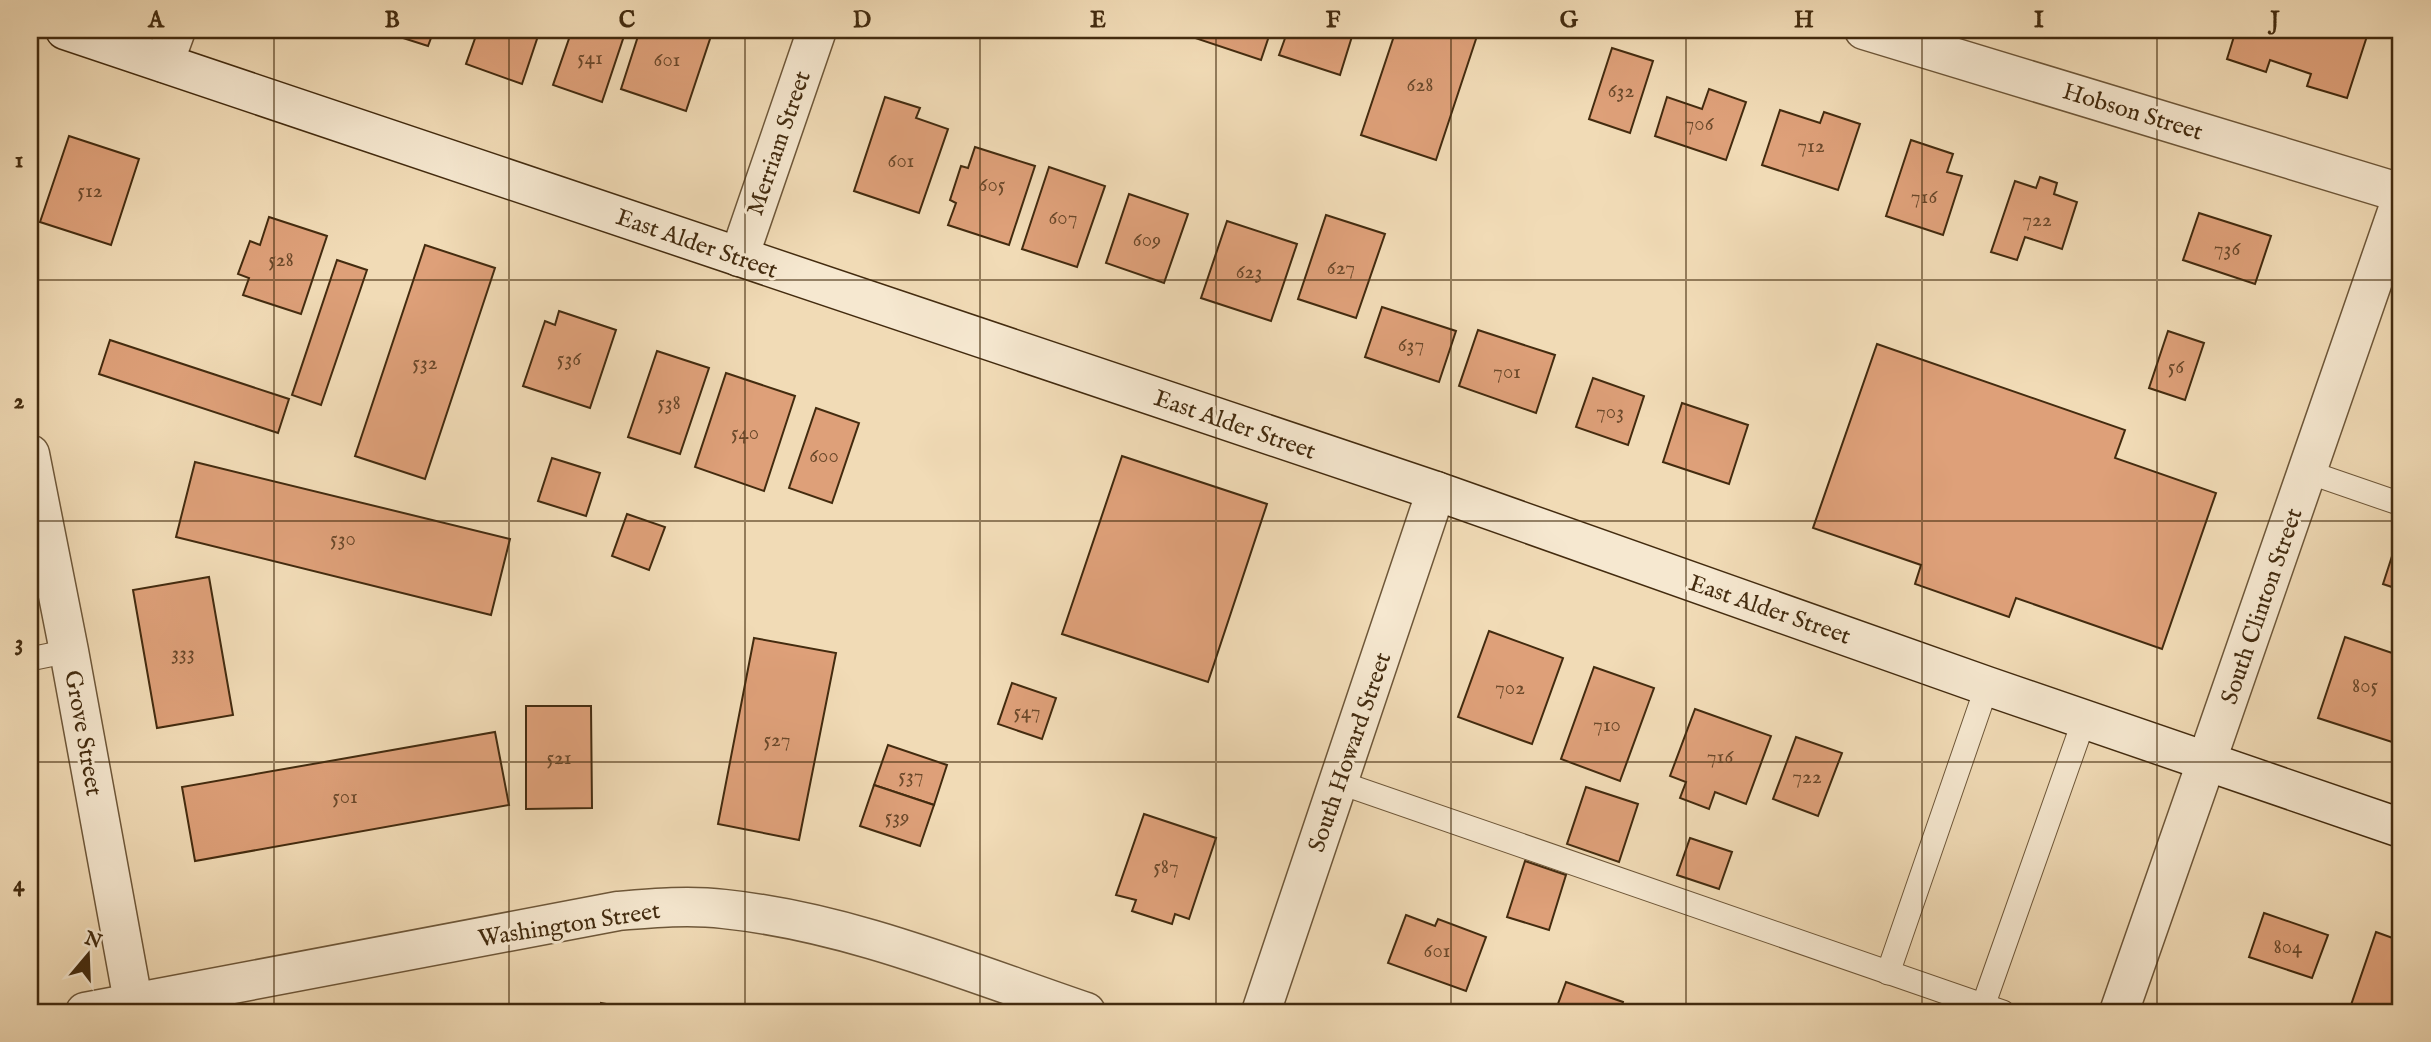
<svg xmlns="http://www.w3.org/2000/svg" width="2431" height="1042" viewBox="0 0 2431 1042" font-family="'IM FELL English',serif">
<style>
.building{fill:#dea079;stroke:#432b0f;stroke-width:2}
.lines{fill:none;stroke-linecap:round;stroke-linejoin:round}
.service-casing{stroke:#6e5739;stroke-width:25}
.minor-casing{stroke:#6e5739;stroke-width:41}
.tertiary-casing{stroke:#6e5739;stroke-width:41}
.secondary-casing{stroke:#432b0f;stroke-width:41}
.service{stroke:#f6e8d0;stroke-width:23}
.minor{stroke:#f6e8d0;stroke-width:38}
.tertiary{stroke:#f6e8d0;stroke-width:38}
.secondary{stroke:#f6e8d0;stroke-width:38}
.grid{fill:none;stroke:#432b0f;stroke-width:2;stroke-opacity:0.55}
.labels{text-anchor:middle;stroke-width:6;stroke-linejoin:round;paint-order:stroke}
.number-label{font-size:21px;fill:#6a482a}
.street-label{font-size:24px;fill:#432b0f;stroke:#f6e8d0}
.neatline{fill:none;stroke:#432b0f;stroke-width:2.5}
.grid-label{font-size:23px;text-anchor:middle;font-weight:bold;fill:#432b0f}
</style>
<rect width="100%" height="100%" fill="#f1dbb6"/>
<filter id="stains"><feTurbulence type="fractalNoise" baseFrequency=".00286" numOctaves="4"/><feColorMatrix values="0 0 0 0 .2 0 0 0 0 .09 0 0 0 0 .02 0 0 0 .5 -.17"/></filter>
<radialGradient id="worn" r=".72"><stop offset=".6" stop-color="#630" stop-opacity="0"/><stop offset="1" stop-color="#630" stop-opacity=".3"/></radialGradient>
<!-- building -->
<g class="building">
<path d="M378 30H434L428 46Z"/>
<path d="M478 30H540L522 84 466 64Z"/>
<path d="M572 30H626L602 102 553 85Z"/>
<path d="M640 30H713L686 111 621 89Z"/>
<path d="M1188 30H1271L1261 60 1186 35Z"/>
<path d="M1288 30H1354L1340 75 1279 55Z"/>
<path d="M1396 30H1468L1478 33 1436 160 1361 135Z"/>
<path d="M2236 30H2357L2368 33 2347 98 2307 86 2311 74 2270 60 2266 72 2227 59Z"/>
<path d="M1612 48 1653 61 1630 133 1589 119Z"/>
<path d="M1709 89 1746 102 1726 160 1655 136 1667 97 1702 109Z"/>
<path d="M885 97 920 108 916 118 948 129 919 213 854 191Z"/>
<path d="M1780 110 1820 123 1824 112 1860 124 1838 190 1762 165Z"/>
<path d="M69 136 139 159 111 245 40 222Z"/>
<path d="M1911 140 1953 154 1947 172 1962 176 1943 235 1886 216Z"/>
<path d="M975 147 1035 166 1009 245 948 225 956 203 950 200 961 166 968 168Z"/>
<path d="M1049 167 1105 186 1077 267 1022 249Z"/>
<path d="M2040 177 2057 183 2054 194 2077 202 2062 249 2025 237 2017 260 1991 252 2015 181 2036 188Z"/>
<path d="M1129 194 1188 214 1164 283 1106 263Z"/>
<path d="M2199 213 2271 236 2255 284 2183 260Z"/>
<path d="M1326 215 1385 234 1356 318 1298 299Z"/>
<path d="M269 217 327 236 301 314 243 295 249 278 238 274 250 241 260 245Z"/>
<path d="M1227 221 1297 244 1271 321 1201 298Z"/>
<path d="M425 245 495 268 425 479 355 456Z"/>
<path d="M337 260 367 270 321 405 292 395Z"/>
<path d="M1382 307 1456 331 1439 382 1365 357Z"/>
<path d="M559 311 616 330 590 408 523 386 545 321 555 325Z"/>
<path d="M1478 330 1555 355 1536 413 1459 386Z"/>
<path d="M2168 331 2204 343 2185 400 2149 388Z"/>
<path d="M110 340 289 399 278 433 99 374Z"/>
<path d="M1877 344 2125 430 2115 458 2216 493 2162 649 2016 598 2009 617 1915 584 1921 565 1813 528Z"/>
<path d="M657 351 709 368 680 454 628 437Z"/>
<path d="M726 373 795 396 764 491 695 467Z"/>
<path d="M1593 378 1644 396 1628 445 1576 427Z"/>
<path d="M1682 403 1748 425 1729 484 1663 462Z"/>
<path d="M816 408 859 423 832 503 789 488Z"/>
<path d="M1122 456 1267 504 1208 682 1062 634Z"/>
<path d="M552 458 600 473 586 516 538 501Z"/>
<path d="M195 462 510 539 491 615 176 537Z"/>
<path d="M627 514 665 527 649 570 612 556Z"/>
<path d="M2394 550 2401 552V590L2383 584Z"/>
<path d="M209 577 233 715 157 728 133 590Z"/>
<path d="M1489 631 1563 658 1532 744 1458 717Z"/>
<path d="M2345 637 2401 656V714L2392 742 2318 718Z"/>
<path d="M754 638 836 653 799 840 718 824Z"/>
<path d="M1594 667 1654 688 1620 781 1561 759Z"/>
<path d="M1012 683 1056 698 1042 739 998 724Z"/>
<path d="M526 706H591L592 808 526 809Z"/>
<path d="M1695 709 1771 736 1746 804 1715 792 1709 809 1680 798 1686 782 1670 776Z"/>
<path d="M495 732 509 805 195 861 182 787Z"/>
<path d="M1796 737 1842 753 1818 816 1773 799Z"/>
<path d="M888 745 947 765 934 805 874 785Z"/>
<path d="M874 785 934 805 920 846 860 826Z"/>
<path d="M1586 787 1638 804 1619 862 1567 844Z"/>
<path d="M1144 814 1216 838 1189 919 1175 914 1172 924 1132 911 1136 900 1116 895Z"/>
<path d="M1690 838 1732 852 1719 889 1677 875Z"/>
<path d="M1525 861 1566 875 1549 930 1507 917Z"/>
<path d="M2264 913 2328 935 2312 978 2249 957Z"/>
<path d="M1406 915 1435 926 1438 919 1486 937 1466 991 1388 963Z"/>
<path d="M2376 932 2401 941V1012H2361L2350 1008Z"/>
<path d="M1566 982 1623 1002 1620 1012H1555Z"/>
<path d="M601 1003 650 1012H599Z"/>
</g>
<g class="lines">
<!-- service casing -->
<g class="service-casing">
<g id="service">
<path d="M2308 472 2401 504"/>
<path d="M30 659 69 651"/>
<path d="M1338 782 2003 1012"/>
<path d="M1888 973 1987 686"/>
<path d="M1983 1006 2084 720"/>
</g>
</g>
<!-- minor casing -->
<g class="minor-casing">
<g id="minor">
<path d="M1864 30 2401 193"/>
<path d="M164 63 176 30"/>
<path d="M739 257 817 30"/>
<path d="M30 454 69 651 135 1012"/>
<path d="M85 1012 618 911C654 908 689 905 724 909 849 922 968 972 1086 1012"/>
<path d="M1261 1012 1436 491"/>
<path d="M2119 1012 2207 760"/>
</g>
</g>
<!-- tertiary casing -->
<g class="tertiary-casing">
<path id="tertiary" d="M2207 760 2401 200"/>
</g>
<!-- secondary casing -->
<g class="secondary-casing">
<path id="secondary" d="M65 30 1436 491 1987 686 2401 828"/>
</g>
<!-- service -->
<use href="#service" class="service"/>
<!-- minor -->
<use href="#minor" class="minor"/>
<!-- tertiary -->
<use href="#tertiary" class="tertiary"/>
<!-- secondary -->
<use href="#secondary" class="secondary"/>
</g>
<!-- grid -->
<path class="grid" d="M274 30V1012M509 30V1012M745 30V1012M980 30V1012M1216 30V1012M1451 30V1012M1686 30V1012M1922 30V1012M2157 30V1012M30 280H2401M30 521H2401M30 762H2401"/>
<g class="labels">
<!-- number labels -->
<g class="number-label">
<text x="590" y="64">541</text>
<text x="667" y="66">601</text>
<text x="1420" y="91">628</text>
<text x="1621" y="97">632</text>
<text x="1699" y="130">706</text>
<text x="1811" y="152">712</text>
<text x="901" y="167">601</text>
<text x="992" y="191">605</text>
<text x="90" y="197">512</text>
<text x="1924" y="203">716</text>
<text x="1063" y="224">607</text>
<text x="2037" y="226">722</text>
<text x="1147" y="246">609</text>
<text x="2227" y="255">736</text>
<text x="281" y="266">528</text>
<text x="1341" y="274">627</text>
<text x="1249" y="278">623</text>
<text x="1411" y="351">637</text>
<text x="569" y="365">536</text>
<text x="425" y="369">532</text>
<text x="2176" y="373">56</text>
<text x="1507" y="378">701</text>
<text x="669" y="409">538</text>
<text x="1610" y="418">703</text>
<text x="745" y="439">540</text>
<text x="824" y="462">600</text>
<text x="343" y="545">530</text>
<text x="183" y="659">333</text>
<text x="2365" y="692">805</text>
<text x="1510" y="694">702</text>
<text x="1027" y="718">547</text>
<text x="1607" y="731">710</text>
<text x="777" y="746">527</text>
<text x="1720" y="763">716</text>
<text x="559" y="764">521</text>
<text x="911" y="782">537</text>
<text x="1807" y="783">722</text>
<text x="345" y="803">501</text>
<text x="897" y="823">539</text>
<text x="1166" y="873">587</text>
<text x="2288" y="953">804</text>
<text x="1437" y="957">601</text>
</g>
<!-- street labels -->
<g class="street-label">
<text transform="translate(2133 111) rotate(17)" y="8">Hobson Street</text>
<text transform="translate(778 143) rotate(-71)" y="8">Merriam Street</text>
<text transform="translate(697 243) rotate(19)" y="8">East Alder Street</text>
<text transform="translate(1235 424) rotate(19)" y="8">East Alder Street</text>
<text transform="translate(2261 606) rotate(-71)" y="8">South Clinton Street</text>
<text transform="translate(1770 609) rotate(19)" y="8">East Alder Street</text>
<text transform="translate(84 733) rotate(80)" y="8">Grove Street</text>
<text transform="translate(1349 752) rotate(-71)" y="8">South Howard Street</text>
<text transform="translate(569 924) rotate(-9)" y="8">Washington Street</text>
</g>
</g>
<!-- margin -->
<rect width="2431" height="1042" fill="none" stroke="#f1dbb6" stroke-width="77"/>
<!-- north arrow -->
<g transform="translate(88 955) rotate(19)" stroke="#f6e8d0" stroke-width="5" paint-order="stroke">
<path d="M0-5L12 26L0 18L-12 26Z" fill="#432b0f"/>
<text y="-10" font-size="19" font-weight="bold" text-anchor="middle" fill="#432b0f">N</text>
</g>
<rect x="38" y="38" width="2354" height="966" class="neatline"/>
<g class="grid-label">
<text x="156" y="27">A</text>
<text x="392" y="27">B</text>
<text x="627" y="27">C</text>
<text x="862" y="27">D</text>
<text x="1098" y="27">E</text>
<text x="1333" y="27">F</text>
<text x="1569" y="27">G</text>
<text x="1804" y="27">H</text>
<text x="2039" y="27">I</text>
<text x="2275" y="27">J</text>
<text x="19" y="167">1</text>
<text x="19" y="408">2</text>
<text x="19" y="650">3</text>
<text x="19" y="891">4</text>
</g>
<rect width="100%" height="100%" filter="url(#stains)"/>
<rect width="100%" height="100%" fill="url(#worn)"/>
</svg>
